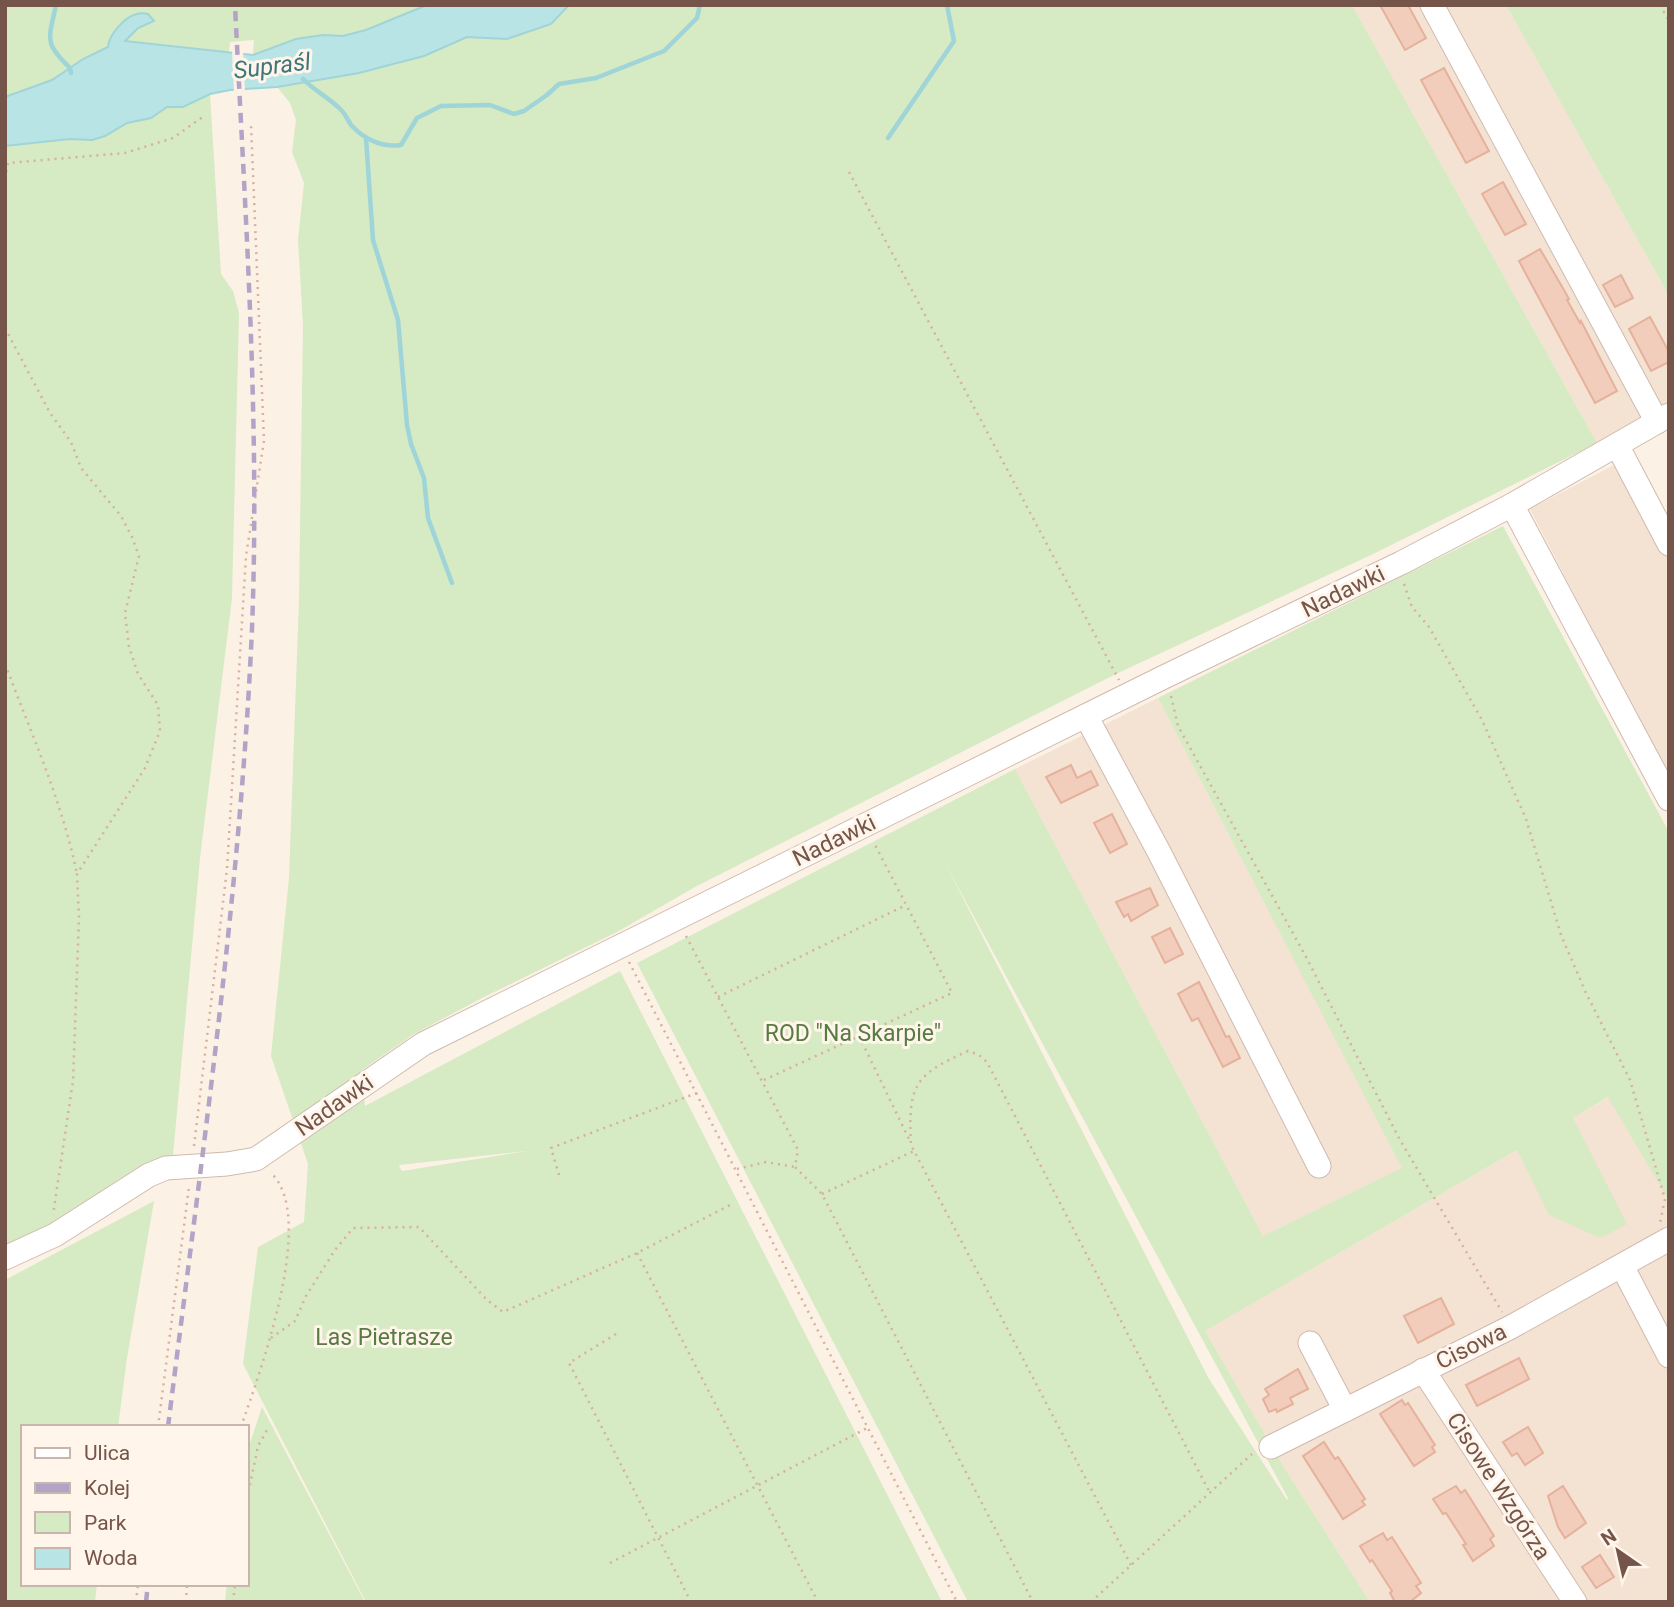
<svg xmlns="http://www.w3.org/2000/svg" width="1674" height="1607" viewBox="0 0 1674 1607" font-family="Roboto,sans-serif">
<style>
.residential{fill:#f4e2d3}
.green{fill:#d6eac3;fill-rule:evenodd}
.water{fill:#b9e4e6;stroke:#9fd4d8;stroke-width:2}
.pier{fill:#fcf1e5}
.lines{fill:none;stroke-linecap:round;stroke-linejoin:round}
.stream{stroke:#9fd4d8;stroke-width:4.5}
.building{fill:#f2cdbc;stroke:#e5b19c;stroke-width:2}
.minor-casing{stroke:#d0baae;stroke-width:25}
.path{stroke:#d7b09f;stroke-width:2.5;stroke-dasharray:2 5;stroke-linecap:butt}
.minor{stroke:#fff;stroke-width:23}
.rail{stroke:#b3a3c6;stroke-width:4.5;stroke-dasharray:10 7;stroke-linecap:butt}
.labels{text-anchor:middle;stroke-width:6;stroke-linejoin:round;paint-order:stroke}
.street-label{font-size:23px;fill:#75554a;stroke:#fff5eb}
.park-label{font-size:23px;fill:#587b42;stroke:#fff5eb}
.water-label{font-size:24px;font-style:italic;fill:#3d767b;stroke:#fff5eb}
</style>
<rect width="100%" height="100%" fill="#fcf1e5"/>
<!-- residential -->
<g class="residential">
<path d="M1352 5H1506L1669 296V403L1597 443Z"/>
<path d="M1635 454 1669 520V777L1530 509Z"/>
<path d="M1158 698 1403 1168 1263 1236 1015 769Z"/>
<path d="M1609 1097 1669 1201V1602H1370L1285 1469 1205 1331Z"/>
</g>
<!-- green -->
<g class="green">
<path d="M5 5H427L366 30 343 36 323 35 253 55 254 40 230 42 229 52 124 40 138 28 148 24V14L108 47 83 59 52 80 5 97Z"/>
<path d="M569 5H1352L1597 443 1373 554 1116 674 695 887 617 932 484 997 414 1034 362 1070 365 1106 620 971 942 1602H366L243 1364 258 1247 304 1222 308 1164 271 1056 289 878 299 599 303 325 298 240 304 183 292 152 296 120 290 103 277 87 359 73 398 64 467 37 507 39 551 24ZM527 1151 402 1171 399 1166 400 1165Z"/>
<path d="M1506 5H1669V296Z"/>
<path d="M210 94 221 274 233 291 239 313 232 598 200 858 173 1156C143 1156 83 1206 54 1223 39 1232 22 1239 5 1248V146L70 139 92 140 105 136 127 123 151 118 167 107H183Z"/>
<path d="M1503 526 1669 832V1201L1608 1097 1573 1118 1627 1224 1600 1238 1549 1215 1517 1150 1205 1331 1285 1469 1370 1602H968L637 963 1015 769 1263 1236 1402 1168 1158 698ZM945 863 1288 1498 1287 1500 1209 1379Z"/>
<path d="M154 1201 127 1358 118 1427H23V1584H97L95 1602H5V1280Z"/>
<path d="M262 1407 365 1602H225L227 1584H247V1452Z"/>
</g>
<!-- water -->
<path class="water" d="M427 5H569L551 24 507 39 467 37 424 56 359 73 277 87 230 90 210 94 183 107H167L151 118 127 123 105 136 92 140 70 139 5 146V97L52 80 83 59 108 47C109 35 124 17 137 14 141 12 145 14 148 14L154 21 138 28 125 41 253 55 296 39 323 35 343 36 366 30Z"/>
<!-- pier -->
<path class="pier" d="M232 49 243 50 245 92 234 93Z"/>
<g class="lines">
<!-- stream -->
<g class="stream">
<path d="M56 5C49 39 43 42 70 68L71 73"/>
<path d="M303 79C315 91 326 96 338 107 344 111 347 119 351 125 364 139 382 148 401 145L417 118 441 106 490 105 514 114 524 111 547 95 559 84 596 78 664 51 697 18 700 5"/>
<path d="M366 138 373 240 398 320 407 425 411 444 424 478 428 518 452 583"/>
<path d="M888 138 954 41 947 5"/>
</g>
</g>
<!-- building -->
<g class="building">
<path d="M1380 5H1408L1426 38 1405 50Z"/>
<path d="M1444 68 1489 151 1466 163 1421 80Z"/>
<path d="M1503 182 1526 224 1505 235 1482 194Z"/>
<path d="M1540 249 1564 290 1569 299 1567 300 1580 323 1581 321 1617 391 1595 403 1519 261Z"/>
<path d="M1621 275 1633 298 1615 307 1603 285Z"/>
<path d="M1650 317 1669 352V362L1651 371 1629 329Z"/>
<path d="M1071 765 1077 778 1091 771 1098 785 1061 803 1046 777Z"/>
<path d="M1112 814 1127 844 1110 853 1094 823Z"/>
<path d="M1150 888 1158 905 1131 921 1128 914 1124 917 1116 902Z"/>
<path d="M1170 928 1183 954 1165 963 1152 937Z"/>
<path d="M1199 982 1226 1037 1229 1036 1240 1058 1223 1067 1198 1018 1192 1021 1178 994Z"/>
<path d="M1441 1298 1454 1324 1418 1343 1404 1316Z"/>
<path d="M1519 1358 1529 1379 1477 1406 1466 1385Z"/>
<path d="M1298 1369 1308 1389 1290 1398 1293 1404 1277 1412 1276 1409 1269 1412 1263 1399 1269 1395 1265 1389Z"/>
<path d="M1402 1400 1405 1405 1408 1403 1435 1445 1432 1447 1435 1452 1414 1466 1380 1414Z"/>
<path d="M1528 1427 1543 1453 1525 1465 1517 1453 1512 1456 1503 1442Z"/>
<path d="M1324 1442 1335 1459 1338 1457 1365 1499 1362 1501 1365 1505 1343 1519 1303 1456Z"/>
<path d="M1456 1486 1461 1493 1465 1490 1494 1536 1490 1539 1494 1546 1473 1561 1463 1545 1466 1544 1446 1513 1443 1514 1433 1499Z"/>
<path d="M1563 1486 1586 1523 1565 1538 1558 1527 1548 1496Z"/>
<path d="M1383 1533 1387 1540 1392 1537 1421 1583 1416 1586 1421 1593 1410 1602H1395L1390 1593 1392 1591 1372 1560 1370 1562 1360 1546Z"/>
<path d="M1600 1555 1614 1577 1596 1588 1582 1567Z"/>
</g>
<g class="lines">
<!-- minor casing -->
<g class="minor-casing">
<g id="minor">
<path d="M1432 5 1657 422"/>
<path d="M1617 445 1669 544"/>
<path d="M1512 505 1669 799"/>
<path d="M1086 716 1159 852 1319 1166"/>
<path d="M5 1258 55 1235 149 1175 166 1168 227 1164 256 1159 423 1044 1166 676 1401 563 1512 505 1669 415"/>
<path d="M1622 1266 1669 1356"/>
<path d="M1310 1343 1345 1410"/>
<path d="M1423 1370 1575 1602"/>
<path d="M1271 1447 1511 1327 1669 1239"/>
</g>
</g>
<!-- path -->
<g class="path">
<path d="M1660 5 1669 21"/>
<path d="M849 172 1119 680"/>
<path d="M5 179 8 163 125 153 173 138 204 116"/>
<path d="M5 328 50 413 71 442 81 468 121 516 132 537 139 556 125 613 129 647 138 674 158 705 160 731 145 768 77 874 79 918 73 1081 53 1215"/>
<path d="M1404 584 1412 607 1429 627 1482 720 1526 819 1561 935 1586 993 1630 1080 1665 1199 1660 1223"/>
<path d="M5 664C31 733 62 801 77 874"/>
<path d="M1171 696 1178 726 1305 955 1400 1140 1502 1312"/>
<path d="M686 936 798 1150 795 1167 822 1194 1033 1602"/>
<path d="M629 962 957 1602"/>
<path d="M718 997 906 905"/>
<path d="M859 1036 909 1139"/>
<path d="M764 1080 952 993 874 843"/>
<path d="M194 1146 227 869 246 556 264 441 251 124"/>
<path d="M737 1169 766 1162 795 1167"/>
<path d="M559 1175 551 1148 697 1093"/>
<path d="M822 1194 914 1151"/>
<path d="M637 1253 818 1602"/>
<path d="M616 1334 569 1363 691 1602"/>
<path d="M271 1338 295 1321 306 1296 335 1250 353 1228 419 1227 487 1300 503 1312 637 1253 732 1204"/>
<path d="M158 1427 189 1187"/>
<path d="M241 1427C259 1374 318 1217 271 1173"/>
<path d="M247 1499 258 1446 267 1430"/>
<path d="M610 1563 867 1428"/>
<path d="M1131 1565 911 1145C908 1085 914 1075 968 1051L979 1055 987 1062 1210 1493"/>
<path d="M136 1602 138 1584"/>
<path d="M186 1602 187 1584"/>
<path d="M233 1602 235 1584"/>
<path d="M353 1602 355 1598 357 1602"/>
<path d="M1091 1602 1252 1454"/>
</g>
<!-- minor -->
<use href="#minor" class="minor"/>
<!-- rail -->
<g class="rail">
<path d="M168 1427C201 1161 240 896 252 629 260 421 245 212 235 5"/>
<path d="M146 1602 148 1584"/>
</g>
</g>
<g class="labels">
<!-- street labels -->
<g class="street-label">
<text transform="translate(1343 591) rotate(-26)" y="8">Nadawki</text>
<text transform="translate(834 840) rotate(-26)" y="8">Nadawki</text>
<text transform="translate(334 1105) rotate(-35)" y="8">Nadawki</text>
<text transform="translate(1471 1346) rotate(-26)" y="8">Cisowa</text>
<text transform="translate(1499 1486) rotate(57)" y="8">Cisowe Wzgórza</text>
</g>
<!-- park labels -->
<g class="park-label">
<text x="853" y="1041">ROD "Na Skarpie"</text>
<text x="384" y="1345">Las Pietrasze</text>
</g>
<!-- water labels -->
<g class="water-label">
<text transform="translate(272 66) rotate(-7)" y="8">Supraśl</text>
</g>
</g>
<!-- border -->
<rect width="1674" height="1607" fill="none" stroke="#75554a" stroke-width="14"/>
<!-- legend -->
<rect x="21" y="1425" width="228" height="161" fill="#fff5eb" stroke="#c8b5ab" stroke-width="2"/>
<rect x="35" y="1448" width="35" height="10" fill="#ffffff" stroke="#c8b5ab" stroke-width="2"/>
<text x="84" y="1460" font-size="21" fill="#75554a">Ulica</text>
<rect x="35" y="1483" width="35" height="10" fill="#b3a3c6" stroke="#c8b5ab" stroke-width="2"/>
<text x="84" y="1495" font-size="21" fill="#75554a">Kolej</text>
<rect x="35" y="1512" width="35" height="21" fill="#d6eac3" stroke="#c8b5ab" stroke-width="2"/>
<text x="84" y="1530" font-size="21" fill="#75554a">Park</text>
<rect x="35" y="1548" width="35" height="21" fill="#b9e4e6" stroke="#c8b5ab" stroke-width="2"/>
<text x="84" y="1565" font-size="21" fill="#75554a">Woda</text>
<!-- north arrow -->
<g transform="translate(1618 1551) rotate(326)" stroke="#fff5eb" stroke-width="5" paint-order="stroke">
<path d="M0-5L12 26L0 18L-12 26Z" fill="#75554a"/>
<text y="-10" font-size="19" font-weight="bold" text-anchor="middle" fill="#75554a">N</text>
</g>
</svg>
